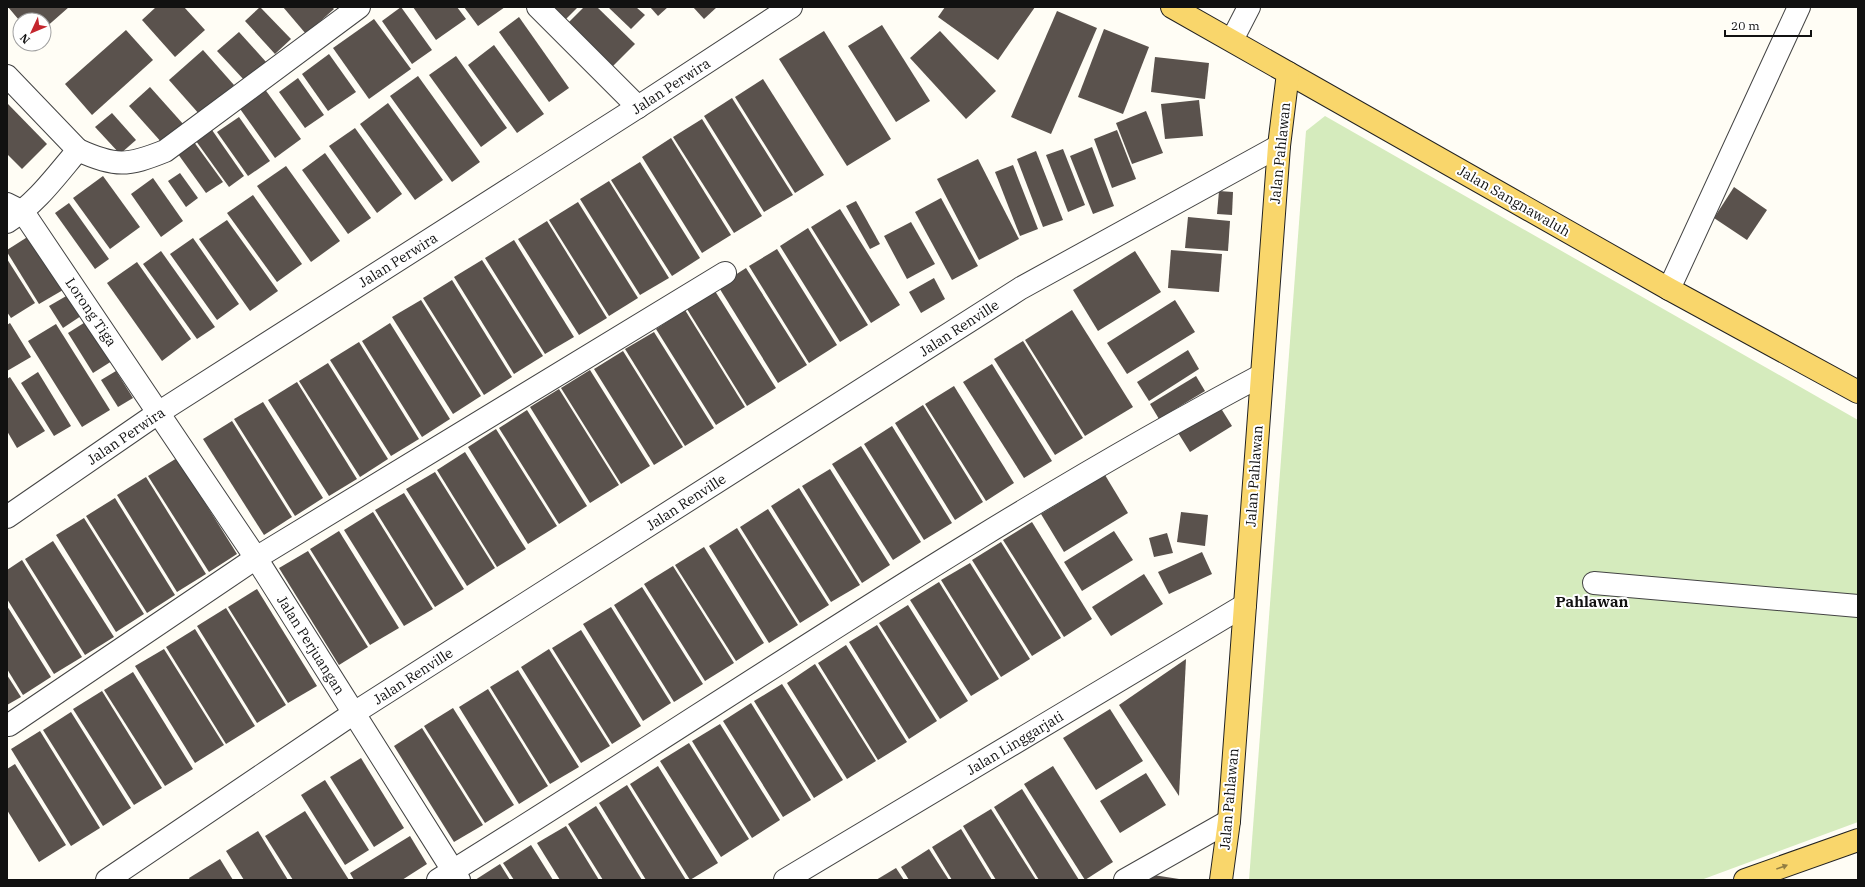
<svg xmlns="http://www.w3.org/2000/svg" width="1865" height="887" viewBox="0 0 1865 887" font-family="'IBM Plex Serif',serif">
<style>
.green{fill:#d5ebbd}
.building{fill:#5a524d}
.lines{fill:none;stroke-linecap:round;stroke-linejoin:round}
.minor-casing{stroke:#444;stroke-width:24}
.major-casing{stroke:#222;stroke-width:24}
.minor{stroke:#fff;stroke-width:22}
.major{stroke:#f9d66b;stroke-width:22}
.oneway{fill:#917d42}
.labels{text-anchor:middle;stroke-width:4;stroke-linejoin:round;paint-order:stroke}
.street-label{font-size:14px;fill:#111;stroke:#fff}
.neighbourhood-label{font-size:15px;font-weight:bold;fill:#111;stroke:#fff}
</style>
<rect width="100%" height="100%" fill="#fffdf5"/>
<!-- green -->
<path class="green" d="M1325 116 1858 420V822L1701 880H1249L1306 131Z"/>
<!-- building -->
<g class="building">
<path d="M8 7H69L44 29V20H19Z"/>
<path d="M156 7H184L205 30 175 57 142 20Z"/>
<path d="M260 7 291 39 275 54 245 21Z"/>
<path d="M283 7H332L334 9 306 34Z"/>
<path d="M401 7 432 50 412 64 382 21Z"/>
<path d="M413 7H457L466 19 436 40Z"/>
<path d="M464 7H505L478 26Z"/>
<path d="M554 7H578L566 19Z"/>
<path d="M584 7H597L635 44 610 69 565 26Z"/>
<path d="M608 7H636L645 15 631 29Z"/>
<path d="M650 7H668L658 16Z"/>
<path d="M693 7H717L704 19Z"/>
<path d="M945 7H1035L998 60 938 17Z"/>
<path d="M1057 11 1097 28 1051 134 1011 117Z"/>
<path d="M519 17 569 88 549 102 499 32Z"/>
<path d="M374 19 411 69 369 99 333 48Z"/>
<path d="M882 25 930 101 896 122 848 46Z"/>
<path d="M1104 29 1149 47 1123 114 1078 97Z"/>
<path d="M126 30 153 60 92 115 65 84Z"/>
<path d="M824 31 891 139 847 166 779 59Z"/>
<path d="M940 31 996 91 966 119 910 58Z"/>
<path d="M239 32 267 63 246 82 217 51Z"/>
<path d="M494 45 544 114 517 133 468 65Z"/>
<path d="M203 50 234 85 200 115 169 80Z"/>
<path d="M329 54 356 92 328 111 302 74Z"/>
<path d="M456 56 507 128 481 147 429 75Z"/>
<path d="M1155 57 1209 63 1205 99 1151 92Z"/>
<path d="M418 76 480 162 452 182 390 96Z"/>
<path d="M298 78 324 115 305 128 279 92Z"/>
<path d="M763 79 824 175 795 193 735 97Z"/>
<path d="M150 87 184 125 163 144 129 106Z"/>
<path d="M264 88 301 139 275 158 238 106Z"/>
<path d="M732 98 793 195 764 212 704 116Z"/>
<path d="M1199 100 1203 136 1165 139 1161 104Z"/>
<path d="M7 103 47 144 22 169 7 154Z"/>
<path d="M388 103 443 180 415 200 360 124Z"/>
<path d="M1146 111 1163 153 1132 164 1116 123Z"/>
<path d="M112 113 136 140 120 154 95 127Z"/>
<path d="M239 117 270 161 248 176 217 132Z"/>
<path d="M702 119 762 216 734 233 673 137Z"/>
<path d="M355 128 402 194 377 213 329 146Z"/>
<path d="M212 130 244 176 229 187 196 141Z"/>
<path d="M1117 130 1136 179 1112 188 1094 139Z"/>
<path d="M671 138 731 235 702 253 642 157Z"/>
<path d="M194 142 223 182 206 193 178 154Z"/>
<path d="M1092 147 1114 206 1093 214 1070 156Z"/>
<path d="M1063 149 1085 205 1068 212 1046 155Z"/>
<path d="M1036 151 1063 220 1043 227 1017 159Z"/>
<path d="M325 153 371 218 348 234 302 170Z"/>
<path d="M978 159 1019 239 979 260 937 179Z"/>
<path d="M640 162 700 258 672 276 611 180Z"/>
<path d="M1013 165 1038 229 1020 236 995 172Z"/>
<path d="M286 166 340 241 311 262 257 186Z"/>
<path d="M180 173 198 198 186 207 168 181Z"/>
<path d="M103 176 140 227 110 249 73 198Z"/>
<path d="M153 178 183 221 161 237 131 194Z"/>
<path d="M609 181 669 278 640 295 580 199Z"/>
<path d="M1734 187 1767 210 1747 240 1714 218Z"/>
<path d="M1219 191 1233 192 1232 215 1217 214Z"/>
<path d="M253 195 302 264 277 282 227 213Z"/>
<path d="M941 198 978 266 952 280 915 212Z"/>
<path d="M856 201 880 244 870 249 846 206Z"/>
<path d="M578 202 638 298 609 316 549 220Z"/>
<path d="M69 203 109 259 95 269 55 213Z"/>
<path d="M840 209 900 305 871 323 811 227Z"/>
<path d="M1188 217 1230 221 1228 251 1185 248Z"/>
<path d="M227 220 278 291 250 311 199 239Z"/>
<path d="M547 221 607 318 579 335 518 239Z"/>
<path d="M911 222 935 264 907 279 884 236Z"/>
<path d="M808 228 868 325 840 342 780 246Z"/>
<path d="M29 236 63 290 39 304 7 252V250Z"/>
<path d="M193 238 239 304 217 320 170 254Z"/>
<path d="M514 240 574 337 545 354 485 258Z"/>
<path d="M777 249 837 345 809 363 749 266Z"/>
<path d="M1171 250 1222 254 1219 292 1168 288Z"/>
<path d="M161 251 215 327 197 339 143 264Z"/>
<path d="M1135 251 1161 292 1098 331 1073 290Z"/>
<path d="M7 259 35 303 11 318 7 312Z"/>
<path d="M482 260 543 356 514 374 454 277Z"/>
<path d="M137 262 191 339 162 361 107 283Z"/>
<path d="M746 268 807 365 778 383 718 286Z"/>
<path d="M934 278 945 299 921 313 909 292Z"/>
<path d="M452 280 512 377 484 395 423 298Z"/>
<path d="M715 291 776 388 747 406 687 309Z"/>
<path d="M68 295 81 316 63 328 49 306Z"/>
<path d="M421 300 481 396 453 414 392 317Z"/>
<path d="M1175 300 1195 332 1127 374 1107 343Z"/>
<path d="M685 310 745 407 716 425 656 329Z"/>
<path d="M1072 310 1133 407 1085 436 1025 340Z"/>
<path d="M87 321 112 361 93 373 68 333Z"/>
<path d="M10 323 31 357 7 371V325Z"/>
<path d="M390 323 450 419 422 437 362 341Z"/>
<path d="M56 324 110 410 82 427 28 341Z"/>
<path d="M654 332 714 428 685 446 625 349Z"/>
<path d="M1023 341 1083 438 1055 455 994 359Z"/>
<path d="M359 342 419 439 391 456 330 360Z"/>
<path d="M1188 350 1199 369 1149 401 1137 382Z"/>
<path d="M623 351 683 447 654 465 594 369Z"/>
<path d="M328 363 388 459 360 477 299 381Z"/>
<path d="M992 364 1052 461 1024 478 963 382Z"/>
<path d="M590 370 650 466 621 484 561 388Z"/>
<path d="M116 371 133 398 118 407 101 380Z"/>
<path d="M38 372 71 426 54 436 21 383Z"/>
<path d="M1196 376 1205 391 1159 419 1150 404Z"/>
<path d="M10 377 45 431 17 448 7 431V379Z"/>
<path d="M297 382 357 479 329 496 268 400Z"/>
<path d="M954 386 1014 483 986 501 925 404Z"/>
<path d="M559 389 619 485 590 503 530 407Z"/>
<path d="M263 402 323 498 295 516 234 419Z"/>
<path d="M1217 402 1232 426 1190 452 1175 428Z"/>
<path d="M923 405 983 502 955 520 895 423Z"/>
<path d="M527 410 587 506 559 524 499 428Z"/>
<path d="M232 421 292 517 264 535 203 439Z"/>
<path d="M892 426 952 523 924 540 864 444Z"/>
<path d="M496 429 557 526 528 544 468 447Z"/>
<path d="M861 446 921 542 893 560 832 464Z"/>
<path d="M465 452 526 549 497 567 437 470Z"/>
<path d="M177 458 237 554 209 572 148 476Z"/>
<path d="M830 469 890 565 862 583 802 486Z"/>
<path d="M435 472 495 568 467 586 406 489Z"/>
<path d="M1105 475 1128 513 1064 552 1041 514Z"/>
<path d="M146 477 206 574 177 592 117 495Z"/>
<path d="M799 488 860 585 831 602 771 506Z"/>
<path d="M404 493 464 589 435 607 375 510Z"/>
<path d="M115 498 175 595 147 613 86 516Z"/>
<path d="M768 509 829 605 800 623 740 527Z"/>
<path d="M373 512 433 609 404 626 344 530Z"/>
<path d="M1181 512 1208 515 1205 546 1177 542Z"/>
<path d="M84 518 144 614 116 632 56 535Z"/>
<path d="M1032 522 1092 619 1064 637 1003 540Z"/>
<path d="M737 528 798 625 769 643 709 546Z"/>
<path d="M339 531 399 628 370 645 310 549Z"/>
<path d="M1114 531 1133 560 1082 591 1064 562Z"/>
<path d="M1167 533 1173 553 1154 557 1149 538Z"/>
<path d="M53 541 114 637 85 655 25 559Z"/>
<path d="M1001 542 1061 638 1032 656 972 560Z"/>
<path d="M704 547 764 643 736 661 675 565Z"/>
<path d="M308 551 368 647 339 665 279 568Z"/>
<path d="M1202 552 1212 574 1169 594 1158 572Z"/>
<path d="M22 560 82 657 54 674 7 599V570Z"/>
<path d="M970 563 1030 659 1001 677 941 580Z"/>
<path d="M673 566 734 663 705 681 644 584Z"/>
<path d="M1144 574 1163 604 1111 636 1092 607Z"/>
<path d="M939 582 999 679 971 696 910 600Z"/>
<path d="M642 587 703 684 674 702 614 605Z"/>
<path d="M257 589 317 686 288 703 228 607Z"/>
<path d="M908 605 968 701 940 719 879 623Z"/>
<path d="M7 606 51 677 23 695 7 669Z"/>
<path d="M611 607 671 703 643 721 583 624Z"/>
<path d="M226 608 286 705 257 723 197 626Z"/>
<path d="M877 625 937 721 909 739 849 642Z"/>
<path d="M195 629 255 726 226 744 166 647Z"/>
<path d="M581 630 641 726 612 744 552 648Z"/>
<path d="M846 645 907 742 878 760 818 663Z"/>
<path d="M164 649 224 745 195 763 135 666Z"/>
<path d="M549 649 610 746 581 763 521 667Z"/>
<path d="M1186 659 1179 796 1119 705Z"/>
<path d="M815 664 876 761 847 779 787 683Z"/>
<path d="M518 670 579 767 550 784 490 687Z"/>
<path d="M133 672 193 769 165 786 104 690Z"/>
<path d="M7 675 21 697 7 705Z"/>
<path d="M782 684 843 780 814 798 754 701Z"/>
<path d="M488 689 548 786 519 804 459 707Z"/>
<path d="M102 691 162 788 134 805 73 709Z"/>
<path d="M751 703 811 800 783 817 723 721Z"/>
<path d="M453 708 514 805 485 823 424 726Z"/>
<path d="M1110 709 1143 761 1096 790 1063 738Z"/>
<path d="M71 712 131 808 103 826 43 730Z"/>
<path d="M720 724 780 820 752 838 692 741Z"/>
<path d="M422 728 483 825 454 842 394 746Z"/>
<path d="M40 731 100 828 71 846 11 749Z"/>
<path d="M689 743 749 839 721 857 660 761Z"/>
<path d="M361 758 404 828 374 847 330 777Z"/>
<path d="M15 764 66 845 39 862 7 810V769Z"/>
<path d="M658 766 718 863 690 880 630 784Z"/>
<path d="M1053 766 1113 862 1085 880 1024 784Z"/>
<path d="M1146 773 1166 805 1120 833 1100 801Z"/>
<path d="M325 780 369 850 345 865 301 795Z"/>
<path d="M627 785 686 880H646L599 803Z"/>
<path d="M1022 789 1079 880H1039L994 807Z"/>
<path d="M596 806 642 880H603L568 824Z"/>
<path d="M991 809 1036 880H996L963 826Z"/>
<path d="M305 811 349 880H293L265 836Z"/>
<path d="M566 826 599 880H560L537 843Z"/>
<path d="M961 829 992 880H952L932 847Z"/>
<path d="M258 831 288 880H244L226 851Z"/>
<path d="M410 836 427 864 402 880H354L350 873Z"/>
<path d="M531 845 553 880H514L503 863Z"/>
<path d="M929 849 949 880H909L901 867Z"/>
<path d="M220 859 233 880H190L189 878Z"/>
<path d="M500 864 510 880H475Z"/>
<path d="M896 868 904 880H876Z"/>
<path d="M1147 874 1179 879V880H1146Z"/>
</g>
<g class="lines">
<!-- minor casing -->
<g class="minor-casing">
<g id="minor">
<path d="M538 7 638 107"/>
<path d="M1232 40 1249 7"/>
<path d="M7 76 78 150C56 176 36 204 7 222"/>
<path d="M78 150C115 167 128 166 165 151L359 7"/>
<path d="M7 204 23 212 256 558 459 880"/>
<path d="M1669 289 1799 7"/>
<path d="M7 517 158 413 638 107 791 7"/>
<path d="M1594 583 1858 606"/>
<path d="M9 725 256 558 725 273"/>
<path d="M107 880 354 713 1021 288 1279 146"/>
<path d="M438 880C712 711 977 526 1262 375"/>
<path d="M785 880 1245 605"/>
<path d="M1125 880 1229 821"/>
</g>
</g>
<!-- major casing -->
<g class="major-casing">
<g id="major">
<path d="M1172 7 1669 289 1858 392"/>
<path d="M1221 880 1229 821 1279 146 1288 73"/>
<path d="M1745 880 1858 840"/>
</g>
</g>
<!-- minor -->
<use href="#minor" class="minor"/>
<!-- major -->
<use href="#major" class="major"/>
</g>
<!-- one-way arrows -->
<defs><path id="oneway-solid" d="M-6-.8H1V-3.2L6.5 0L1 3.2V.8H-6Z"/></defs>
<use class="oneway" href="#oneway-solid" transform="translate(1782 867) rotate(-20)"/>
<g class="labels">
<!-- street labels -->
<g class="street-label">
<text transform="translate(671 86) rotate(-33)" y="5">Jalan Perwira</text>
<text transform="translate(1280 153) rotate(-84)" y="5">Jalan Pahlawan</text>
<text transform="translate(1514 201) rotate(30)" y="5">Jalan Sangnawaluh</text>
<text transform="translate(398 260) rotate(-32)" y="5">Jalan Perwira</text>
<text transform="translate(91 312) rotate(56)" y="5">Lorong Tiga</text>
<text transform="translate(959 328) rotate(-33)" y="5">Jalan Renville</text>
<text transform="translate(126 436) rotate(-34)" y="5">Jalan Perwira</text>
<text transform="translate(1254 476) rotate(-86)" y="5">Jalan Pahlawan</text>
<text transform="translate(686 502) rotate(-33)" y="5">Jalan Renville</text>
<text transform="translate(311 645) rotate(58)" y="5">Jalan Perjuangan</text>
<text transform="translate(413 676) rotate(-33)" y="5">Jalan Renville</text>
<text transform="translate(1015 743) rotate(-31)" y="5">Jalan Linggarjati</text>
<text transform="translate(1229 799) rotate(-85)" y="5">Jalan Pahlawan</text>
</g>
<!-- neighbourhood labels -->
<g class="neighbourhood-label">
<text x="1592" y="607">Pahlawan</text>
</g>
</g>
<!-- border -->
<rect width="1865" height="887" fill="none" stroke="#111111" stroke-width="16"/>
<!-- north arrow -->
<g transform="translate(32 32) rotate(226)"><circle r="19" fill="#ffffff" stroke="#a0a0a0"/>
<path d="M0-3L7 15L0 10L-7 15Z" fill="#c4262e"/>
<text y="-6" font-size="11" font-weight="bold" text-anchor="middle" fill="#111111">N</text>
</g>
<!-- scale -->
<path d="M1725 30v6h86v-6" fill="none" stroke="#111111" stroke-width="2"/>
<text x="1731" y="30" font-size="12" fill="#111111" stroke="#ffffff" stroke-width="3" paint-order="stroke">20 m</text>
</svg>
